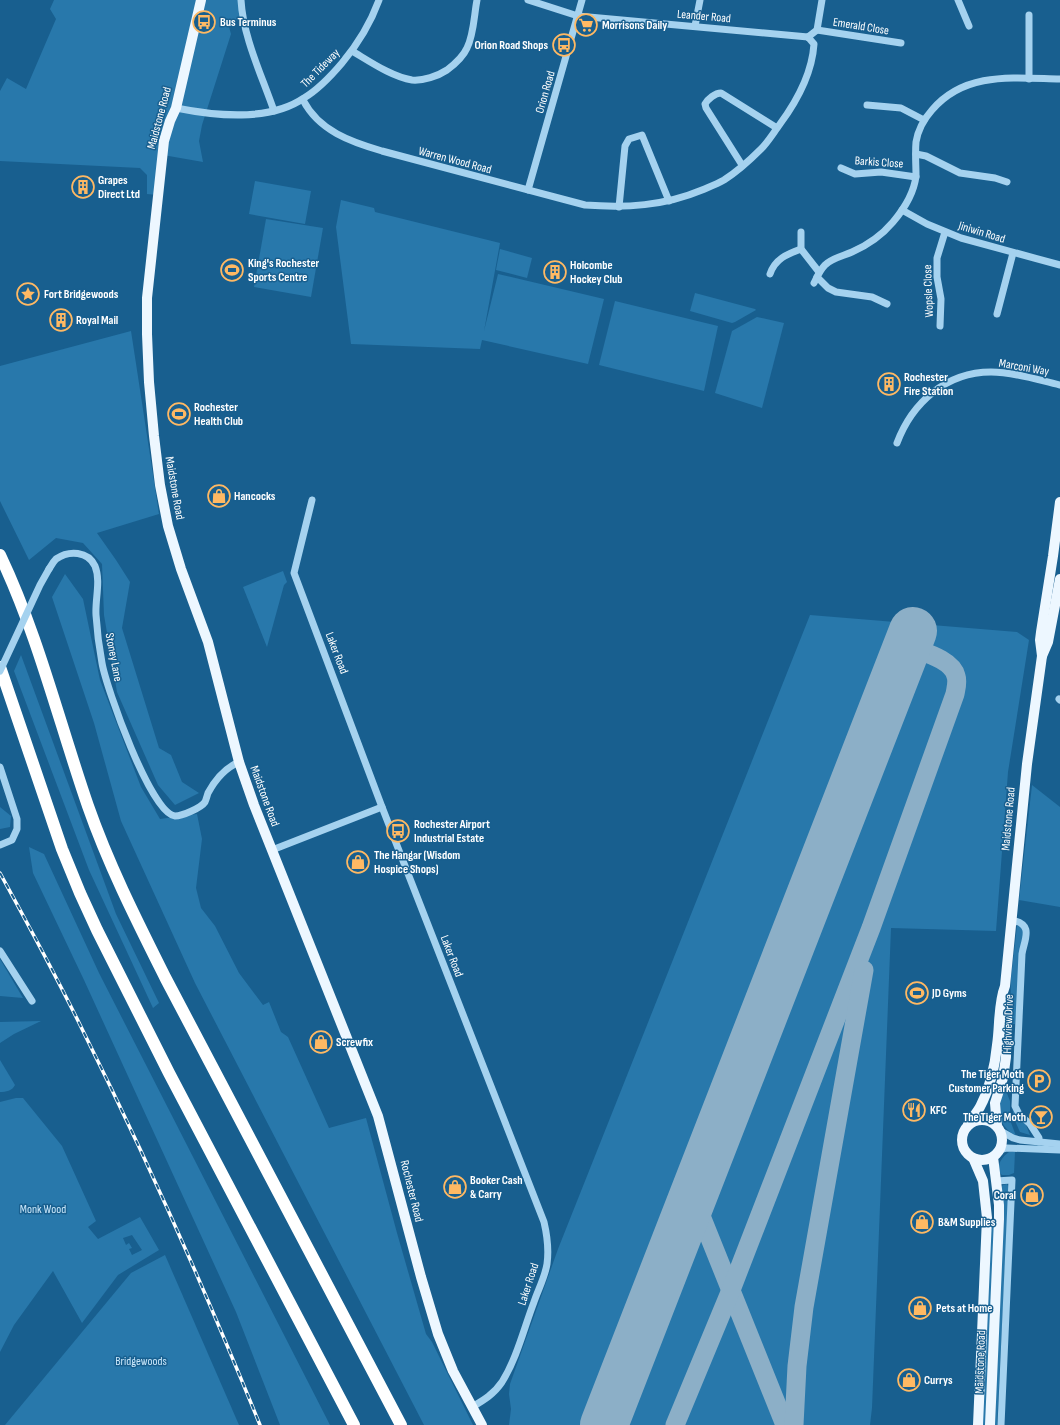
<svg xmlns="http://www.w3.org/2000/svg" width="1060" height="1425" viewBox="0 0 1060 1425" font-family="'Sofia Sans Condensed',sans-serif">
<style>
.green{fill:#2878ab;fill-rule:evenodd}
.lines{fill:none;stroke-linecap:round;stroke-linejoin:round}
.taxiway{stroke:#8cafc7;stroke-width:19}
.runway{stroke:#8cafc7;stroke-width:48}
.minor{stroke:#a5d2ef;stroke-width:7}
.major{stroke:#edf7ff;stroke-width:10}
.highway{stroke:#fff;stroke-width:12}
.rail-casing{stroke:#fff;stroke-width:3.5}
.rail{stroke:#185f8f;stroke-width:2;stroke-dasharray:6;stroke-linecap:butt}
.minor-bridge{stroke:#a5d2ef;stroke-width:7}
.labels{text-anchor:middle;stroke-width:3;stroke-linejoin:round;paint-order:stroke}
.street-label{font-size:12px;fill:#fff;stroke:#185f8f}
.poi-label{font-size:12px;font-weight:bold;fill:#fff;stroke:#185f8f;text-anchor:start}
.park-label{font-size:12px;fill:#cbe8fb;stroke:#185f8f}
</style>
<rect width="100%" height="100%" fill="#185f8f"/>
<!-- green -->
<g class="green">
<path d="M54 0H241L243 19 228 23 231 34 202 125 199 141 203 162 163 155 158 195 147 194V175L140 168 0 161V91L7 78 26 89 56 19 50 9Z"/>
<path d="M255 181 311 191 305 224 249 214Z"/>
<path d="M341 200 374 208 375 212 500 243 484 331 498 274 604 299 588 364 482 340 480 349 351 344 336 227Z"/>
<path d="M266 219 323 228 311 297 254 287Z"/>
<path d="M500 249 532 258 527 278 496 270Z"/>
<path d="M695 293 755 309 756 310 735 322 732 323 690 311Z"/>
<path d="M615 301 718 326 704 391 599 365Z"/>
<path d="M757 317 784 323 762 408 715 393 732 331Z"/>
<path d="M131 331 159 514 97 533 116 560 130 582 122 628 159 748 171 755 182 782 199 793 175 805 158 785 117 692 104 615 102 564 83 543 56 538 29 560 0 501V366Z"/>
<path d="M283 571 287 582 284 585 267 647 243 587Z"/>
<path d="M65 574 83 599 100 680 141 787 160 819 197 814 202 839 196 888 201 908 215 926 239 973 263 1005 269 1002 281 1032 288 1037 329 1128 366 1118 397 1233 426 1334 432 1342 473 1425H424L195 983 121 821 94 723 52 597Z"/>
<path d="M810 615 1017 632 1029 640 1008 772 996 931 891 928 872 1408 870 1425H509L511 1409 509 1394 510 1384 558 1249Z"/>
<path d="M21 655 116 914 159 1003 153 1008 89 870 14 671Z"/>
<path d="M1032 785 1060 807V907L1019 900Z"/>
<path d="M0 807 11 816 10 827 0 829Z"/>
<path d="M29 847 44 854 99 973 330 1425H280L236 1312 84 980 33 873Z"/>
<path d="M1017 926H1019L1024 930 1015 1024H1012L1010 1019 1011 977Z"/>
<path d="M0 959 23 998 0 996Z"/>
<path d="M41 1021 14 1034 0 1043V1022Z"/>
<path d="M0 1060 15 1085C12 1091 6 1092 0 1092Z"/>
<path d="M1004 1086 1010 1101V1120L1016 1136C994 1123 999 1107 1004 1086Z"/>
<path d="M16 1098H23L62 1146 96 1221 88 1227 98 1239 140 1217 159 1250 118 1275 82 1323 53 1271 14 1325 0 1352V1102ZM132 1235 142 1250 132 1255 129 1249 132 1248 129 1243 126 1245 123 1238Z"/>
<path d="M1013 1098 1014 1113 1026 1125 1030 1135 1020 1132C1013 1116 1012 1116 1013 1098Z"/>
<path d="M1009 1152H1015L1014 1173 1009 1175H1002L999 1172C997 1164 1002 1157 1009 1152Z"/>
<path d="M1007 1184 1008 1186 1009 1190 997 1425H995L1001 1187 1003 1185Z"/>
<path d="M991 1226H996L987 1425H982Z"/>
<path d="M165 1255 239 1425H5L131 1273Z"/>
</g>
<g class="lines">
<!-- taxiway -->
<g class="taxiway">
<path d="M693 1196 785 1425"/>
<path d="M675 1425 731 1290 871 928 955 694C956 688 958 682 956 676 952 659 922 652 908 646"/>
<path d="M794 1425 797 1366 804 1307 864 970"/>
</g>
<!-- runway -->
<path class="runway" d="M604 1425 913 631"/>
<!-- minor -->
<g class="minor">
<path d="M241 0C243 37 262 76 274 111"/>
<path d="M528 0 578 16 808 37"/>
<path d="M958 0 969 26"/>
<path d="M695 26 700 0"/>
<path d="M817 30 901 43"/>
<path d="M808 37 817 30 822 0"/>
<path d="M352 51C369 61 392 77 412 80 423 81 438 76 447 70 455 64 463 57 467 48 474 34 474 15 477 0"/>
<path d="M1029 79V15"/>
<path d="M303 100C319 131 351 142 382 151L585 205C626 208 664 206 702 190 709 187 717 184 724 180 735 173 752 158 761 149 768 142 774 132 780 124 797 101 812 74 814 44L808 37"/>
<path d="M867 105 901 108 924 120"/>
<path d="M176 108C216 116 269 122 304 98 319 89 331 76 342 63 357 45 371 22 379 0"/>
<path d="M916 154 926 156 960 173 995 178 1007 182"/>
<path d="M742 165 706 108 705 104C708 99 715 93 721 93L777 128"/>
<path d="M841 168 855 174 881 172 916 177"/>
<path d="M528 190 582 0"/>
<path d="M619 207 625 146 629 139 642 135 669 201"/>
<path d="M902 210 927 224 961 238 1060 265"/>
<path d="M801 232V249L819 272"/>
<path d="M770 274C775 259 787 254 801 249"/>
<path d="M817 277 828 288 836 292 872 297 887 304"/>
<path d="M814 283C817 277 820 270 825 265 832 258 843 256 852 252 868 245 882 235 893 222 904 209 914 193 916 176 916 165 915 153 916 142 918 130 924 119 932 110 965 71 1014 78 1060 79"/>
<path d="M997 314 1013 253"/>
<path d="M940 326 941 299 937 277V258L945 232"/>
<path d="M897 443C912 403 946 372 991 372 1014 372 1038 380 1060 385"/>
<path d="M312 500 294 573 382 807 544 1222C547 1235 549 1250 547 1264 545 1277 538 1290 534 1302 524 1328 517 1358 502 1382 494 1394 484 1400 472 1407"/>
<path d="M49 569C51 566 53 562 56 559 69 550 88 551 95 566 101 581 95 599 96 615 97 631 99 647 102 663 106 687 151 814 175 816 182 816 201 808 205 802 206 800 207 796 208 793 215 780 225 768 239 762"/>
<path d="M1059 699 1060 700"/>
<path d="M0 767 17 819V829L12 840 0 845"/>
<path d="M272 850 382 807"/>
<path d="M1011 920C1035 924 1024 940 1022 954L1015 1106 1019 1114 1030 1124 1039 1138V1142"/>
<path d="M0 951 32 1001"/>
<path d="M999 1130 1013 1138 1020 1140 1060 1144"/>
<path d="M1000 1150 1007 1148 1060 1150"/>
<path d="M996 1181 1012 1180 1001 1425"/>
</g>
<!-- major -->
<g class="major">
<path d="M201 0 176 108 170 121 164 141 147 298V334L149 382 154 436 160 485 168 526 181 569 208 642 239 762 254 805 378 1116 421 1277 438 1334 453 1371 482 1425"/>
<path d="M1042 656 1048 642 1060 579"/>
<circle cx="982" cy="1140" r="20"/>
<path d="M968 1125C971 1119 976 1114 980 1107 990 1088 995 1066 997 1045 1000 1025 998 1004 1005 986L1027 764 1042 656 1040 640 1041 632 1053 556 1060 502"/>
<path d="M997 1126 995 1103 1003 1078 1006 1057 1007 1012"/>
<path d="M974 1160 983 1181 987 1218 978 1425"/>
<path d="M990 1425 999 1219V1205L993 1157"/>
</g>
<!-- highway -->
<g class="highway">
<path d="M0 555C38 635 59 722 88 806 109 866 138 923 166 979L401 1425"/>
<path d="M0 667 62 849 80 893 97 930 169 1073 354 1425"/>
</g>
<!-- rail casing -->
<g class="rail-casing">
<path id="rail" d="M0 873C29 926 58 979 84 1033 148 1161 206 1292 260 1425"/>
</g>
<!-- rail -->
<use href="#rail" class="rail"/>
<!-- minor-bridge -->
<path class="minor-bridge" d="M0 671 40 585 49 569"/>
</g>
<!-- icons -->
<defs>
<g id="bus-ring" transform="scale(1.15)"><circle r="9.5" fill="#185f8f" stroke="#ffb963" stroke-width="1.5"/><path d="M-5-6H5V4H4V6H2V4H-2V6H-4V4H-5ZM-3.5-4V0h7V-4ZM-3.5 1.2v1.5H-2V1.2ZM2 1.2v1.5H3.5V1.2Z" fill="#ffb963"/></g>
<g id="supermarket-ring" transform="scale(1.15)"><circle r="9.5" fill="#185f8f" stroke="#ffb963" stroke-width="1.5"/><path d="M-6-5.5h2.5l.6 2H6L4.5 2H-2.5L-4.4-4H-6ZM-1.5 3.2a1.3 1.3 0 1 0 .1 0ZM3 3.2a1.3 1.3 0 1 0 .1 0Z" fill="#ffb963"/></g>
<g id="building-ring" transform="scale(1.15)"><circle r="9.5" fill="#185f8f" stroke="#ffb963" stroke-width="1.5"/><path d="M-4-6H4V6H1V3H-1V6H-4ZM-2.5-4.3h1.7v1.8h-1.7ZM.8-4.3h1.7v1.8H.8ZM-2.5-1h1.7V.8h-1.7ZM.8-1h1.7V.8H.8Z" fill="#ffb963"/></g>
<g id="stadium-ring" transform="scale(1.15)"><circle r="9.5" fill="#185f8f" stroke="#ffb963" stroke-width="1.5"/><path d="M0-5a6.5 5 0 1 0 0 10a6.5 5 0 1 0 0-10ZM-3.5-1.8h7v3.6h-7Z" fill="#ffb963"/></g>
<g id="sight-ring" transform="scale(1.15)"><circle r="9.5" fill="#185f8f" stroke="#ffb963" stroke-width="1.5"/><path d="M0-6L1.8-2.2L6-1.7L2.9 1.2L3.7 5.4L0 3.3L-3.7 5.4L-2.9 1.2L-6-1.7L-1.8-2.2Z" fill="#ffb963"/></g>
<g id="shop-ring" transform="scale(1.15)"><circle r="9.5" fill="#185f8f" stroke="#ffb963" stroke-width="1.5"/><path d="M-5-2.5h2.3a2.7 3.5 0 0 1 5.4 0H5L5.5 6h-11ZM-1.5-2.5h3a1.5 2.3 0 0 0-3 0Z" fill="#ffb963"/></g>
<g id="parking-ring" transform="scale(1.15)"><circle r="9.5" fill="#185f8f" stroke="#ffb963" stroke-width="1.5"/><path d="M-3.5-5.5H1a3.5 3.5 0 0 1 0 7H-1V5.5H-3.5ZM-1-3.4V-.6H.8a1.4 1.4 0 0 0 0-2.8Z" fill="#ffb963"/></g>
<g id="restaurant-ring" transform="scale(1.15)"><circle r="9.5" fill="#185f8f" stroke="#ffb963" stroke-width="1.5"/><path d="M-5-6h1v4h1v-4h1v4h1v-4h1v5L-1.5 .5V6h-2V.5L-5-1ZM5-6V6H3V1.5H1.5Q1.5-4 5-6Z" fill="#ffb963"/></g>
<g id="bar-ring" transform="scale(1.15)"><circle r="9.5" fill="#185f8f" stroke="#ffb963" stroke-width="1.5"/><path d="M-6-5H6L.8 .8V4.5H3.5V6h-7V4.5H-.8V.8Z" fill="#ffb963"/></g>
</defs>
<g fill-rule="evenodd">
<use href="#bus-ring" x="204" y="22"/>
<use href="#supermarket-ring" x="586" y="25"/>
<use href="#bus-ring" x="564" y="45"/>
<use href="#building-ring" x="83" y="187"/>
<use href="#stadium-ring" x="232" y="270"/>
<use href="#building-ring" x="555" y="272"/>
<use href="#sight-ring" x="28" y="294"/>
<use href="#building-ring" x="61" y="320"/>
<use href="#building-ring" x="889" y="384"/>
<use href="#stadium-ring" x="179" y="414"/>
<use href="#shop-ring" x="219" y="496"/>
<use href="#bus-ring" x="398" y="831"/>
<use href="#shop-ring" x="358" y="862"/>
<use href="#stadium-ring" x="917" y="993"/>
<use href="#shop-ring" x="321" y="1042"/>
<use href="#parking-ring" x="1039" y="1081"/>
<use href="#restaurant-ring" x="914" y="1110"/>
<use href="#bar-ring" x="1041" y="1117"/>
<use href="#shop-ring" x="455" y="1187"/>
<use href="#shop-ring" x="1032" y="1195"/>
<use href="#shop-ring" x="922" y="1222"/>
<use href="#shop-ring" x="920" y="1308"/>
<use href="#shop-ring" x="909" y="1380"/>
</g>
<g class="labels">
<!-- street labels -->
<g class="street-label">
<text transform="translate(704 16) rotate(5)" y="4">Leander Road</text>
<text transform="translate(861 26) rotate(9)" y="4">Emerald Close</text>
<text transform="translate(320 68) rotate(-45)" y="4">The Tideway</text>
<text transform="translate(545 92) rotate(-74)" y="4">Orion Road</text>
<text transform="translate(159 118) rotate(-75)" y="4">Maidstone Road</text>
<text transform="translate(455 160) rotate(15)" y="4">Warren Wood Road</text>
<text transform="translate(879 162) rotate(4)" y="4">Barkis Close</text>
<text transform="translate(982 232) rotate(17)" y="4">Jiniwin Road</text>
<text transform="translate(928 291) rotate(-92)" y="4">Wopsle Close</text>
<text transform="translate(1024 367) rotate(10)" y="4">Marconi Way</text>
<text transform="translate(175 488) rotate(80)" y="4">Maidstone Road</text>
<text transform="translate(337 653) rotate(69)" y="4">Laker Road</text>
<text transform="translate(114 657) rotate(79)" y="4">Stoney Lane</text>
<text transform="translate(265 796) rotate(70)" y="4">Maidstone Road</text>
<text transform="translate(1008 819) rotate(-85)" y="4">Maidstone Road</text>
<text transform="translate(452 956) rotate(69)" y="4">Laker Road</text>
<text transform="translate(1008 1024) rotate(-88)" y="4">Highview Drive</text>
<text transform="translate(412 1191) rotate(76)" y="4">Rochester Road</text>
<text transform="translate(528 1284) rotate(-72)" y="4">Laker Road</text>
<text transform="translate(980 1362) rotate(-88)" y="4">Maidstone Road</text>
</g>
<!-- poi labels -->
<g class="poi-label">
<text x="220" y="26">Bus Terminus</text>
<text x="602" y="29">Morrisons Daily</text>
<text x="548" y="49" text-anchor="end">Orion Road Shops</text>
<text x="98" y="184">Grapes<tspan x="98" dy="14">Direct Ltd</tspan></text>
<text x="248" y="267">King's Rochester<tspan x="248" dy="14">Sports Centre</tspan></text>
<text x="570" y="269">Holcombe<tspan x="570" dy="14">Hockey Club</tspan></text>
<text x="44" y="298">Fort Bridgewoods</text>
<text x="76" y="324">Royal Mail</text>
<text x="904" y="381">Rochester<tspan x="904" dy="14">Fire Station</tspan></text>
<text x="194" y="411">Rochester<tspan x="194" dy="14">Health Club</tspan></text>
<text x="234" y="500">Hancocks</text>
<text x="414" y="828">Rochester Airport<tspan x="414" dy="14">Industrial Estate</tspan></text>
<text x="374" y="859">The Hangar (Wisdom<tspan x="374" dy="14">Hospice Shops)</tspan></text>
<text x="932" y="997">JD Gyms</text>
<text x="336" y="1046">Screwfix</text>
<text x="1024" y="1078" text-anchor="end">The Tiger Moth<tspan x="1024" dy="14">Customer Parking</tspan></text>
<text x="930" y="1114">KFC</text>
<text x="1026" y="1121" text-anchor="end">The Tiger Moth</text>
<text x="470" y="1184">Booker Cash<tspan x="470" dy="14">&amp; Carry</tspan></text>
<text x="1016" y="1199" text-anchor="end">Coral</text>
<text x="938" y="1226">B&amp;M Supplies</text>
<text x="936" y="1312">Pets at Home</text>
<text x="924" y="1384">Currys</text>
</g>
<!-- park labels -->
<g class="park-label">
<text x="43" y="1213">Monk Wood</text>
<text x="141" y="1365">Bridgewoods</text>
</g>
</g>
</svg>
